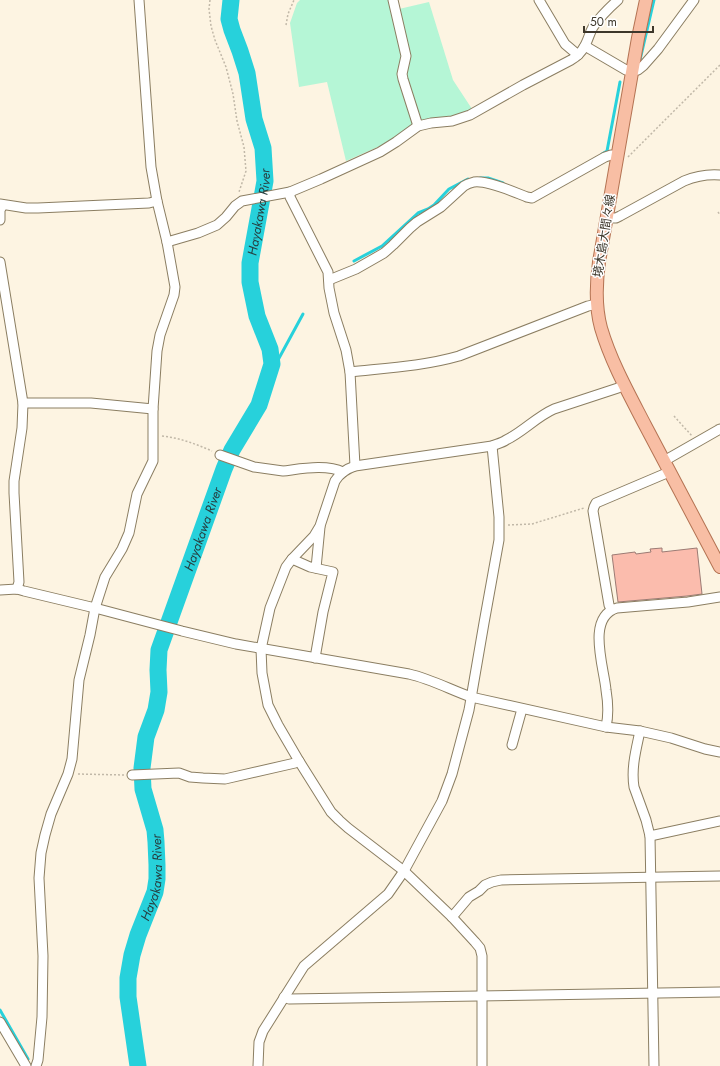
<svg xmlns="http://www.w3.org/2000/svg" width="720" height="1066" viewBox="0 0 720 1066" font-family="Jost,'Noto Sans JP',sans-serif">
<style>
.green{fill:#b5f6d6}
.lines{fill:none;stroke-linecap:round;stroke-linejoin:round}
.stream{stroke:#27d1db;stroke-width:3}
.river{stroke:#27d1db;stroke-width:17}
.building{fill:#fbbcad;stroke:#9c7b74}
.minor-casing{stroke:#8b7e62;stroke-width:11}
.major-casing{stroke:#b47353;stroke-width:14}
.path{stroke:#c1b8a8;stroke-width:1.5;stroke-dasharray:2 2;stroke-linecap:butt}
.minor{stroke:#fff;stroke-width:9}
.major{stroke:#f8bea4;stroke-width:12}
.labels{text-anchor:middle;stroke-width:3;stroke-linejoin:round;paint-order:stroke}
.street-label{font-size:12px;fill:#3d372b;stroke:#fff}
.water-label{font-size:13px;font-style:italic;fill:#264042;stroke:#fff}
</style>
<rect width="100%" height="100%" fill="#fdf4e2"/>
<!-- green -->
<g class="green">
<path d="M300 0H388L401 54 402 61 399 76V84L413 125 397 136 380 146 346 161 327 82 299 87 290 23 297 3Z"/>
<path d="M429 2 453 80 472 109 453 116 422 121 420 119 406 75 410 57 399 9Z"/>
</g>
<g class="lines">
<!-- stream -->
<g class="stream">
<path d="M640 60 654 0"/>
<path d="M602 154 607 151 620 82"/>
<path d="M480 178H488L503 183"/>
<path d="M354 261 382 246 418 213 428 209 434 205 449 189 468 179"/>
<path d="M272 364 278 360 303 314"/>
<path d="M0 1010 28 1059"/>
</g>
<!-- river -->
<path class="river" id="s1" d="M138 1066 128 997V978L132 955 138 935 155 892 157 879V865L156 842 155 830 143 789 142 768 146 737 156 710 159 692 158 670 159 650 224 469 232 450 259 405 272 364 270 349 257 316 250 282V263L265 181 263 148 254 119 247 73 240 51 232 30 229 19 231 0"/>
</g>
<!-- building -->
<path class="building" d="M662 548V552L697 548 702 594 687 596 618 602 612 555 635 552 636 554 651 552 650 549Z"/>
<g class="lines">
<!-- minor casing -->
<g class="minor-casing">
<g id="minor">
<path d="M393 0 406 56 402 74 403 79 418 126"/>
<path d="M539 0 565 44 578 55"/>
<path d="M585 46 626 70 632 71 638 70 643 66 658 49 694 0"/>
<path d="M290 192V197L328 272 329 288 334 313 346 350 350 372 355 466"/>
<path d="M0 204 26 208H38L149 203 157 201"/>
<path d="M607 218H616L620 216 684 181C696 176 707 174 720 175"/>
<path d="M0 220V210L3 205"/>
<path d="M167 242 198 233 217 225 226 217 235 206 242 201 290 192 321 179 380 152 396 142 418 126 431 123 452 121 470 115 523 85 571 60C576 57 581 53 584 47 588 41 589 34 593 27 600 17 609 8 618 0"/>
<path d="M0 262 23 403H91L153 409"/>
<path d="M329 280 356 269 384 253 393 245 410 228 417 222 441 207 464 186C467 184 470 183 474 182 487 180 514 192 527 197L532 198 605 157 611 155 617 156"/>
<path d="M350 372C387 368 424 366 459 356L588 306 597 304"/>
<path d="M220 455 254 467 283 471C301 469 326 464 343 472"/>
<path d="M664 461 720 429"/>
<path d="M292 559 310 567 333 572 323 612 315 658"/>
<path d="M316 568 320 527"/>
<path d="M17 589 19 582 14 493V481L22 428 23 403"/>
<path d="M0 590 17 589 24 591 95 608 182 631 236 644 409 674C431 679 451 690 471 697L606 727 640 731 671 738 705 749 720 752"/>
<path d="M611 609 609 605 593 511 594 507 596 503 669 472"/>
<path d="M606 727C609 714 608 702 606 690 604 667 586 617 617 608L688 602 720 597"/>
<path d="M640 731C636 750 631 768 634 787L646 820 650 836 654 1066"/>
<path d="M512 745 522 709"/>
<path d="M132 775 179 773 190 777 203 778 225 779 295 763 299 761"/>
<path d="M650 836 720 821"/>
<path d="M452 917 469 897 479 891 485 885 492 882 501 880 720 876"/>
<path d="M284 997 289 999 720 992"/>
<path d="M0 1022 26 1066"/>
<path d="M36 1066 38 1060 42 1017 43 956 39 878 41 853 45 835 51 814 68 774 72 759 79 680 90 635 95 608 105 577 122 549 129 533 137 494 153 461V409L157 351 160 335 174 295 175 287 167 242 157 201 151 167 139 0"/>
<path d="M258 1066 259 1042 263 1031 304 966 388 894 404 871 442 801 452 774 469 710 484 623 499 540V517L492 446"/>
<path d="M482 1066V956L480 948 475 942 452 917 404 871 348 828 339 820 331 812 299 761 278 725 268 705 262 673 261 649 270 608 286 567 292 559 314 536 320 526 335 481C340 473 346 469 355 466L492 446C496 444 502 443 506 440 523 432 536 417 554 409L618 388 624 384"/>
</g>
</g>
<!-- major casing -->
<g class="major-casing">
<path id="major" d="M646 0 638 38 599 262C596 284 595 306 601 328 611 362 629 394 645 425 670 472 695 520 720 567"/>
</g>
<!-- path -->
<g class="path">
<path d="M210 0 209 9 211 26 215 40 226 67 233 94 237 121 244 147 246 171 239 192"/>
<path d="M286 25 288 14 294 0"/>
<path d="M628 157 720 65"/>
<path d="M718 212 720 215"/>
<path d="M674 416 692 436"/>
<path d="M162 436C180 438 196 444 212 451"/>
<path d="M508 525 532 524 584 508"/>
<path d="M78 774 124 775"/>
</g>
<!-- minor -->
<use href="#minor" class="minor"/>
<!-- major -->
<use href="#major" class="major"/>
</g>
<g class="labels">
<!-- street labels -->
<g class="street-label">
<text transform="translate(604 236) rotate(-81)" y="4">境木島大間々線</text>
</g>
<!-- water labels -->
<g class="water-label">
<text dy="5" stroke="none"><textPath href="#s1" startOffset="890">Hayakawa River</textPath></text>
<text dy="5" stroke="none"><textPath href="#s1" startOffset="554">Hayakawa River</textPath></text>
<text dy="5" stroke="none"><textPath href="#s1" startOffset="193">Hayakawa River</textPath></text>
</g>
</g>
<!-- scale -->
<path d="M584 26v6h69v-6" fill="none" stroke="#3d372b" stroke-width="2"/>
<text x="590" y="26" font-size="12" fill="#3d372b" stroke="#ffffff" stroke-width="3" paint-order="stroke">50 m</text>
</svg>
